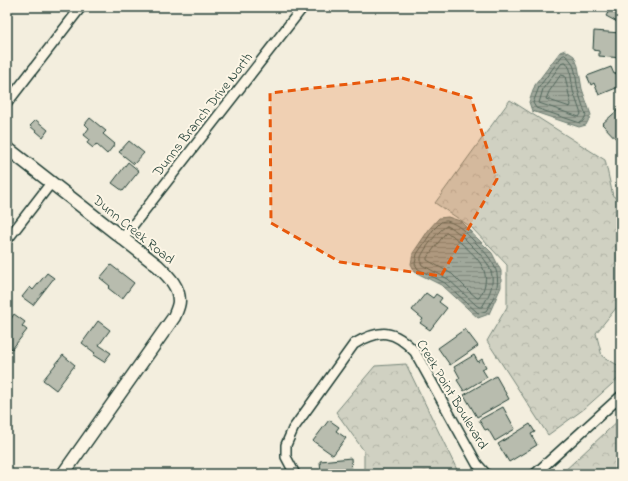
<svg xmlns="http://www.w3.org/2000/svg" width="628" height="481" viewBox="0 0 628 481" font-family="'Indie Flower',sans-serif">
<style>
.forest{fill:url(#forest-crowns);stroke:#78877b}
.water{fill:url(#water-rules);stroke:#6c7d72}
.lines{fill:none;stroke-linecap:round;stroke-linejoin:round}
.shore{stroke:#53685d;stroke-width:1}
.building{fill:#b8bcae;stroke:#1f3d34}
.minor-casing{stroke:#1f3d34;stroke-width:12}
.tertiary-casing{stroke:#1f3d34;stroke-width:15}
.minor{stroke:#fcf5e5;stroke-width:9}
.tertiary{stroke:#fcf5e5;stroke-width:12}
.marked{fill:#e8590c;fill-opacity:0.2;stroke:#e8590c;stroke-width:3;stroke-dasharray:8 5;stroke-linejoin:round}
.labels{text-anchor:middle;stroke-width:4;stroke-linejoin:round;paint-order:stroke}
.street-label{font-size:14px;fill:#1f3d34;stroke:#fcf5e5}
</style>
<defs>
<pattern id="forest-crowns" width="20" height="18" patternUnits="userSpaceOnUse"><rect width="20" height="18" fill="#d0d1c2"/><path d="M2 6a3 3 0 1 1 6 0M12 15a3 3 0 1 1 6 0" fill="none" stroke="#b2b4a7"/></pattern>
<pattern id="water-rules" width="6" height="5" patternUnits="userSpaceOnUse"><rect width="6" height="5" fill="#a0a89b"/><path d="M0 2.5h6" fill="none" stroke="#828a7f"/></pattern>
</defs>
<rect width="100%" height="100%" fill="#f3eede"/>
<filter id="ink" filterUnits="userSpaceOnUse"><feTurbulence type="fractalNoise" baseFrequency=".025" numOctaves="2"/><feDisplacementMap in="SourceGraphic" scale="8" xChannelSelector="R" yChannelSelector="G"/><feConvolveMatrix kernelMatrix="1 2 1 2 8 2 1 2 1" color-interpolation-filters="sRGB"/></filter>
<g filter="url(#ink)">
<!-- forest -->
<g class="forest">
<path d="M510 100 605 160 613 196 621 201V302L596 333 602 356 621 367V376L584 409 548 435 487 341 507 307V265L471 227 435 203Z"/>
<path d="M406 364 459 474H364V451L336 412 375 366Z"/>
<path d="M621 418V474H561Z"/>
</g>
<!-- water -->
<g class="water">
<path d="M565 50 574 56 578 66 582 89 591 115 586 125 579 127 532 111 529 102 535 85 560 52Z"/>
<path d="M448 217 460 221 492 253 501 271V287L489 314 478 318 443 286 415 272 411 264 413 253 430 228 439 218Z"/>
</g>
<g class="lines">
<!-- shore -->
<g class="shore">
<path d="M565 55C577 63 575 77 578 90 580 98 583 107 586 115L583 121 580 123 536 108 533 103 539 87 562 56Z"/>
<path d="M563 62H566L570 69 573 91 581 114 579 117 539 103 543 89Z"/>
<path d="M561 75 565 76 571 105 570 107 546 99 549 92Z"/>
<path d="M447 221C460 225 465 232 474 241 499 265 506 280 486 311L478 313 445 283 418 269 415 264 417 254 433 230 441 222Z"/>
<path d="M447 226C457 230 463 237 471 245 493 266 500 279 482 307H479L476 305 448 279 422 265 421 263C421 262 421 258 421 257 424 249 440 228 447 226Z"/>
<path d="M446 233 452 235C471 253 498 269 479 298H477L469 291 452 274 427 260V258Z"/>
</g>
</g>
<!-- building -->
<g class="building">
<path d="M611 7H621V24L606 16Z"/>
<path d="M594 31 621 33V58L599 56V51L593 50Z"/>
<path d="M611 67 614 74 621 72V86L599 95 594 83 591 85 587 76Z"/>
<path d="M621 107V142L620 143 602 124Z"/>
<path d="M90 118 106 131 103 134 115 144 107 154 96 144 93 148 87 143 89 139 84 135 89 128 85 124Z"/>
<path d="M36 120 48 130 43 137 30 126Z"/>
<path d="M129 141 144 153 134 164 119 152Z"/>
<path d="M128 162 139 171 123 191 112 183Z"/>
<path d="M111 265 134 283 122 299 108 288 110 286 100 278Z"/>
<path d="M47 273 54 278 33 305 22 297 30 287 33 290Z"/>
<path d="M426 293 433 298 436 294 442 298 439 302 447 308 430 330 420 323 423 319 412 310Z"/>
<path d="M14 314 25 322 22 326 27 330 12 349 7 345V318L10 320Z"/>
<path d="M98 321 110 330 99 345 111 353 104 362 93 355 95 353 82 343Z"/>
<path d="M465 329 478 346 450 365 438 348Z"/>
<path d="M63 355 75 365 56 390 43 380Z"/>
<path d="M474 355 478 362 482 359 486 367 482 369 487 377 464 391 457 380 460 378 454 367Z"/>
<path d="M496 376 509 399 477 417 464 395Z"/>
<path d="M503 407 515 429 495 441 488 429 485 430 479 420Z"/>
<path d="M329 420 339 427 336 431 346 438 333 455 313 441Z"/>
<path d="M530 424 535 432 531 434 537 445 509 462 498 444Z"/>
<path d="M351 458 352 474 321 473 320 461Z"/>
</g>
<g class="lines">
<!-- minor casing -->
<g class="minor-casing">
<g id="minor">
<path d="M7 103 81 7"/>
<path d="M123 238 303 7"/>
<path d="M7 240 51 183"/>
<path d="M295 474 286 457V445L293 429 354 344C380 329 394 329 415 352L477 464 486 474"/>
<path d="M535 474 621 396"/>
</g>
</g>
<!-- tertiary casing -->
<g class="tertiary-casing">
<path id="tertiary" d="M7 148 158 266C168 276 179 286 179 301 179 306 176 312 174 317L63 474"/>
</g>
<!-- minor -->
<use href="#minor" class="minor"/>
<!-- tertiary -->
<use href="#tertiary" class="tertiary"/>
</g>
</g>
<!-- marked area -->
<path class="marked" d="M402 78 471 98 497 179 441 276 340 262 271 223 270 93Z"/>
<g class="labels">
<!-- street labels -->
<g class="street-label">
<text transform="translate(202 114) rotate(-52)" y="5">Dunns Branch Drive North</text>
<text transform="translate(134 229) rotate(39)" y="5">Dunn Creek Road</text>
<text transform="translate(453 394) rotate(59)" y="5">Creek Point Boulevard</text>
</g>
</g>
<!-- margin -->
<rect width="628" height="481" fill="none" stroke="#fcf5e5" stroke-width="24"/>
<rect x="12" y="12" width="604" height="457" fill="none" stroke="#1f3d34" stroke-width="1.5" filter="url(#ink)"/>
</svg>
